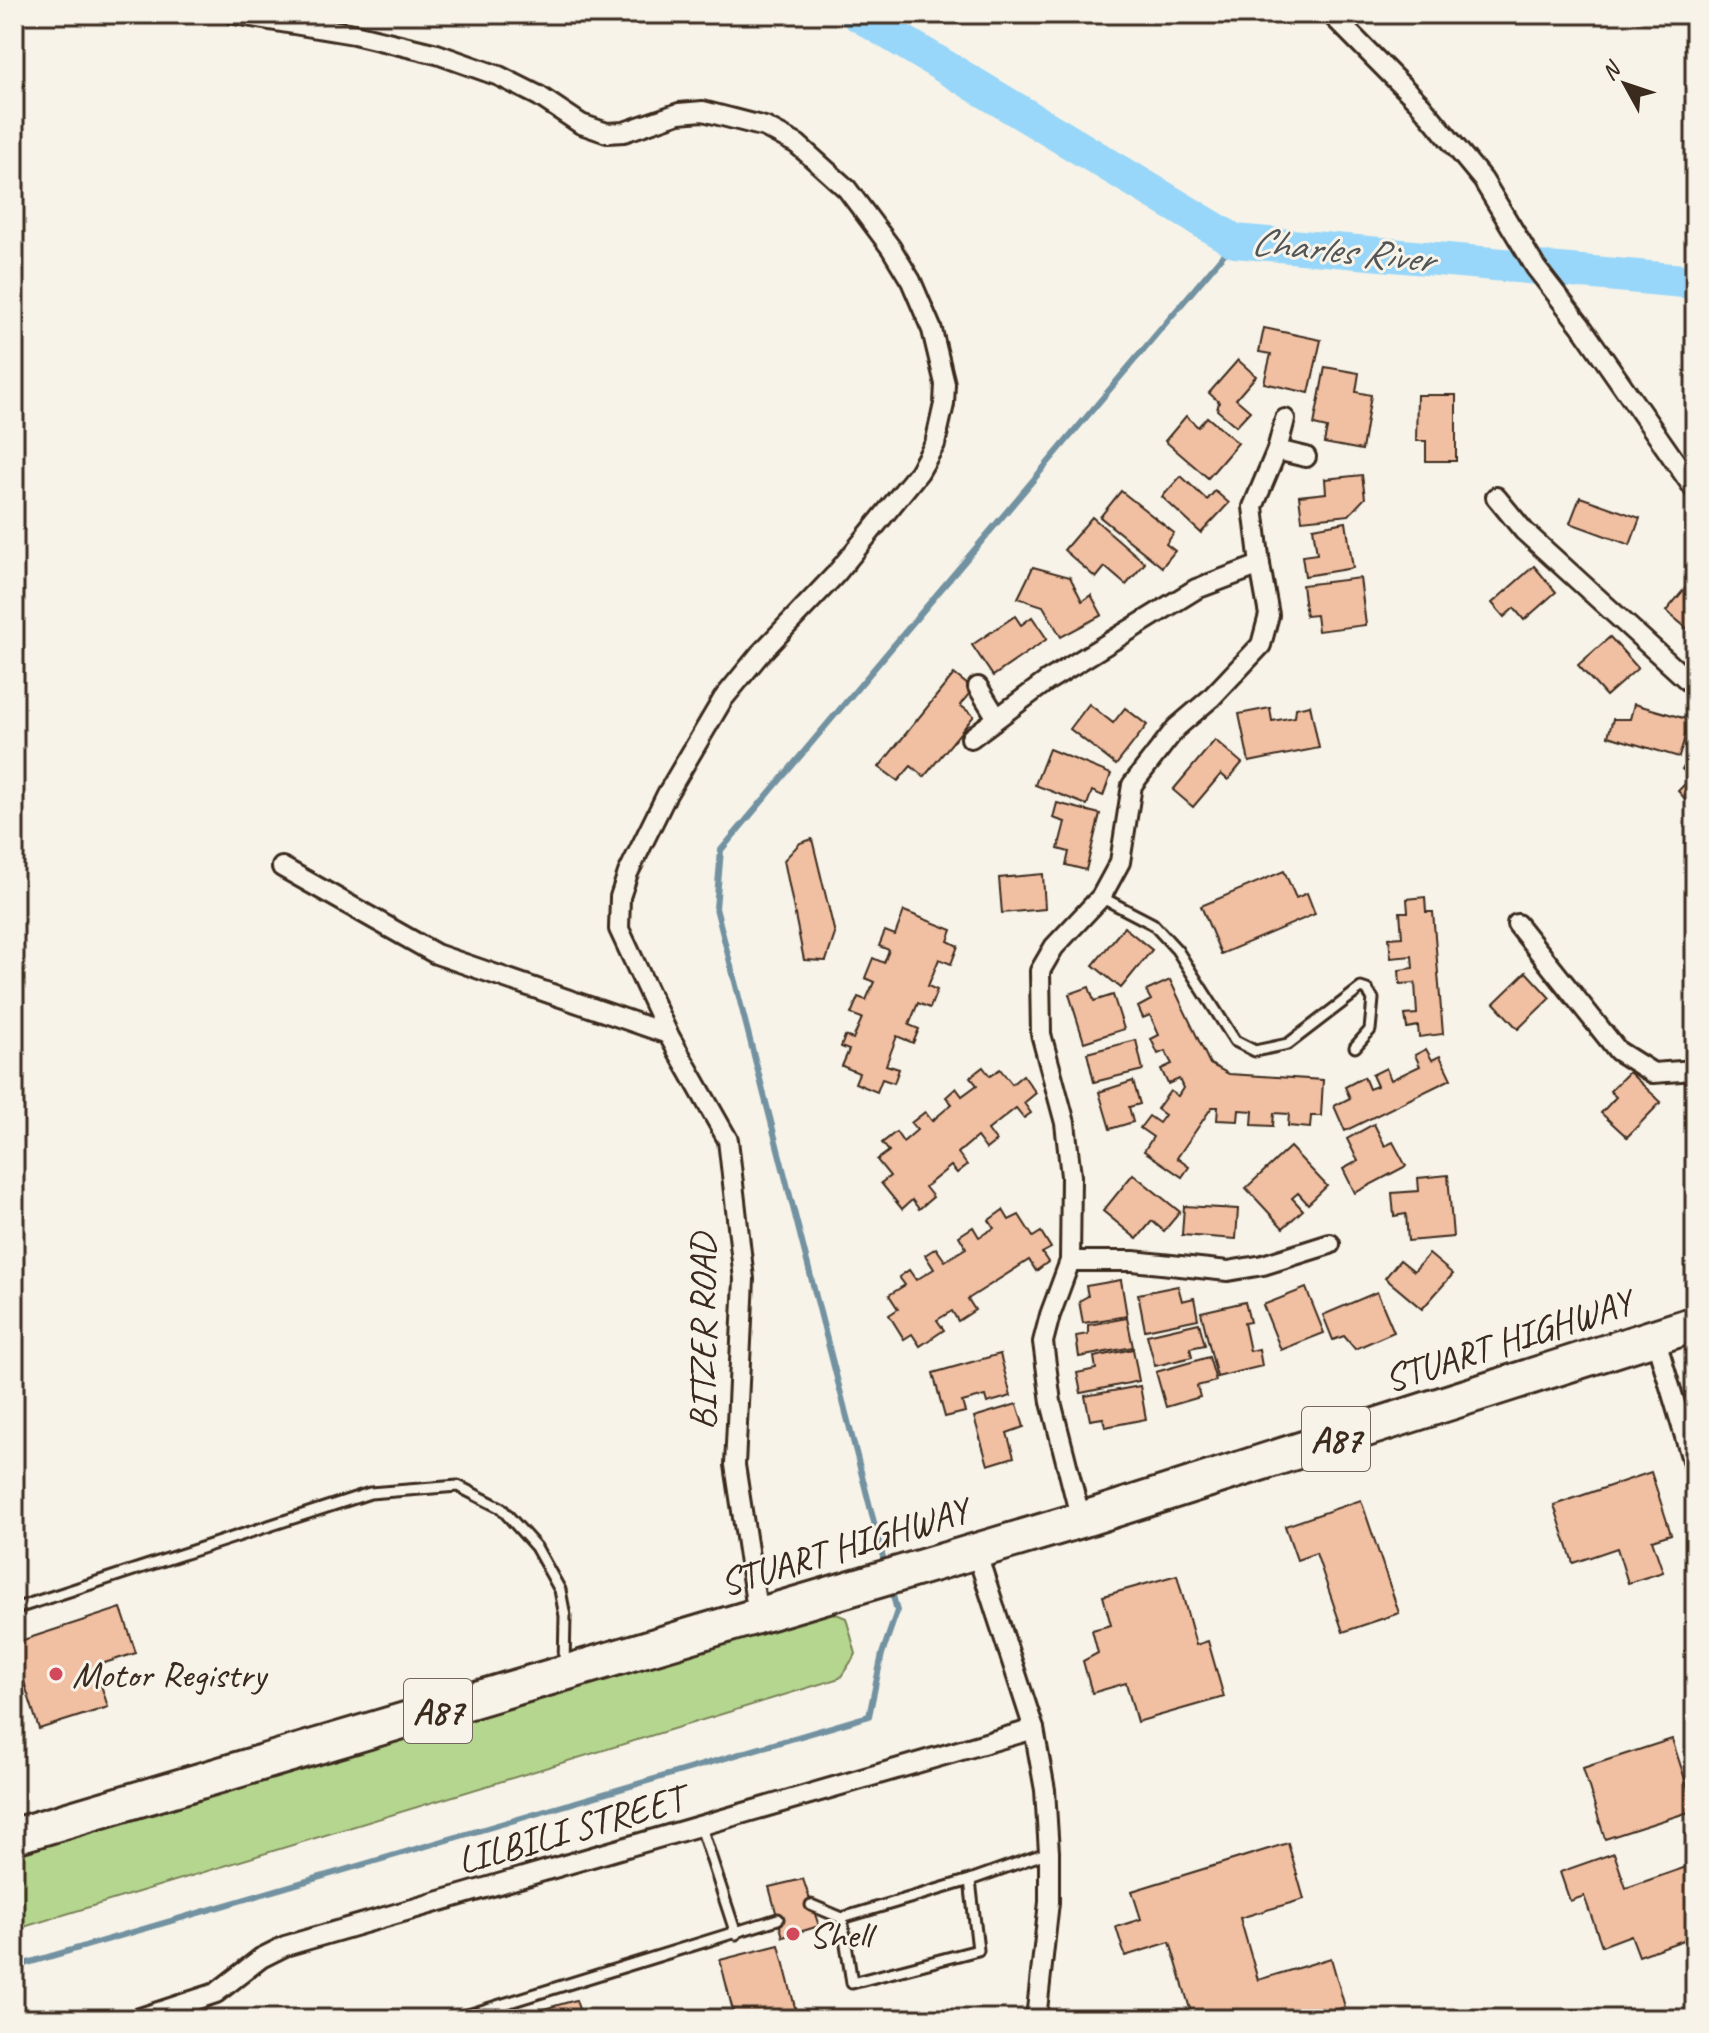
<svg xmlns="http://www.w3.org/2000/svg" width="1709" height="2033" viewBox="0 0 1709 2033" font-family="Caveat,sans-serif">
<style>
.green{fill:#b5d68f;stroke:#788056;stroke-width:2}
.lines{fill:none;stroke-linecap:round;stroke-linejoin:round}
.stream{stroke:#7392a1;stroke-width:6}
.river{stroke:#98d7f9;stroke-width:34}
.building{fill:#f1bfa2;stroke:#3b2a1e;stroke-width:2}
.lane-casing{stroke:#3b2a1e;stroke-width:15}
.street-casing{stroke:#3b2a1e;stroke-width:24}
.highway-casing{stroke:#3b2a1e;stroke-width:40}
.lane{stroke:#f7f3e8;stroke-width:9}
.street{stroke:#f7f3e8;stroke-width:18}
.highway{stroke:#f7f3e8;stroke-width:34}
.poi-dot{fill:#d1495b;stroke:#f7f3e8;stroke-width:3}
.labels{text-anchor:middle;stroke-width:6;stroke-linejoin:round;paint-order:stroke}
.shield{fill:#f7f3e8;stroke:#73665b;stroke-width:2}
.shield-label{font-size:36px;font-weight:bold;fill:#3b2a1e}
.street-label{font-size:38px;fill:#3b2a1e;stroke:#f7f3e8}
.poi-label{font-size:38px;fill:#3b2a1e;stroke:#f7f3e8;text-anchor:start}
.water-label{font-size:40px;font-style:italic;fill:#525555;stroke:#f7f3e8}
</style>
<rect width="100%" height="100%" fill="#f7f3e8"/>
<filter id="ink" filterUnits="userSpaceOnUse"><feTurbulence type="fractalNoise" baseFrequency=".0125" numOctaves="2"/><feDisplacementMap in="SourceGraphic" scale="16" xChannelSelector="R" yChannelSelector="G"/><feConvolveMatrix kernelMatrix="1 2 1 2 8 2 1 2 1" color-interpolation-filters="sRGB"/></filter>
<g filter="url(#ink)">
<!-- green -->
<path class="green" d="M807 1602 846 1618 856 1654 840 1678 14 1930V1836Z"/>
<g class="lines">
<!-- stream -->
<g class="stream">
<path d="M885 1565 716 908 721 850 1235 241"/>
<path d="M14 1967 869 1716 882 1654 897 1611 891 1588"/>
</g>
<!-- river -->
<path class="river" d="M857 14 1235 241 1695 282"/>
</g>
<!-- building -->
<g class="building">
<path d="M1264 328 1321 340 1309 393 1264 383 1271 354 1259 352Z"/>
<path d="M1238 360 1256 376 1236 399 1250 411 1236 426 1217 410 1219 402 1209 393Z"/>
<path d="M1325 367 1359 373 1356 392 1371 395 1362 450 1324 443 1327 428 1314 425Z"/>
<path d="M1417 395H1456V461H1426V441H1416Z"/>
<path d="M1186 416 1198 427 1207 417 1238 443 1208 478 1165 441Z"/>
<path d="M1362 475 1365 498 1349 515 1302 520 1299 496 1326 493 1325 479Z"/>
<path d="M1181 476 1207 500 1215 491 1229 503 1201 533 1162 497Z"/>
<path d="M1121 491 1174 533 1166 544 1175 551 1162 567 1100 517Z"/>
<path d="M1580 497 1640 518 1630 545 1570 523Z"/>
<path d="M1092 517 1145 563 1126 585 1105 567 1096 578 1064 550Z"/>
<path d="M1346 522 1353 568 1305 576 1302 556 1317 554 1313 528Z"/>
<path d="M1534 566 1556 592 1524 620 1514 608 1504 617 1492 603Z"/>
<path d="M1033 567 1070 577 1082 601 1091 595 1102 615 1061 637 1043 606 1018 598Z"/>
<path d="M1360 578 1366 625 1318 631 1316 615 1306 616 1302 585Z"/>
<path d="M1692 580 1695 583V635L1666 611Z"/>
<path d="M1015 616 1021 625 1032 617 1047 639 993 676 972 645Z"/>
<path d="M1610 637 1638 668 1606 696 1578 665Z"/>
<path d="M954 674 973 689 960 705 974 716 924 777 911 766 898 781 879 767Z"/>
<path d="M1089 704 1113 723 1125 708 1147 725 1116 765 1070 729Z"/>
<path d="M1634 704 1690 720 1679 757 1608 736 1613 719H1630Z"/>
<path d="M1310 705 1319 748 1249 762 1239 714 1270 708 1272 721 1295 717 1296 708Z"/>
<path d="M1215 740 1242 763 1228 780 1221 774 1193 807 1173 790Z"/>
<path d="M1049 749 1111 774 1103 796 1092 791 1087 805 1035 785Z"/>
<path d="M1695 757V810L1678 791 1691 778 1682 769Z"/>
<path d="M1057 803 1100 814 1086 870 1066 865 1069 852 1058 849 1065 822 1053 818Z"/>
<path d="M812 839 835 934 826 961 804 960 784 860 800 843Z"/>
<path d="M1284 871 1296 898 1307 893 1315 914 1221 954 1201 906Z"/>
<path d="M1043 874 1045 909 1002 913 999 878Z"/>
<path d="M1425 897 1426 912H1433L1443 1034 1419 1037 1418 1026 1407 1028 1405 1015 1417 1014 1415 983 1400 984 1399 970 1413 968 1412 956 1391 958 1389 938 1402 937 1400 912H1408L1407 899Z"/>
<path d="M904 911 952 930 948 941 958 946 951 964 939 959 928 986 937 990 930 1008 918 1003 909 1025 919 1029 913 1043 897 1036 886 1065 899 1069 894 1083 882 1079 877 1092 855 1083 859 1073 842 1066 849 1050 841 1047 845 1036 853 1039 862 1018 851 1014 858 997 866 1000 874 982 865 978 873 958 884 963 889 950 879 946 885 931 895 935Z"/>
<path d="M1124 927 1152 950 1121 988 1093 965Z"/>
<path d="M1526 972 1550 998 1518 1029 1494 1003Z"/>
<path d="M1170 980 1210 1064 1229 1074 1323 1080 1321 1116H1311L1310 1128 1288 1126 1289 1114 1274 1113 1273 1126 1252 1125 1253 1111 1239 1110 1238 1121 1217 1120 1218 1107H1212L1177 1158 1189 1167 1182 1177 1144 1151 1153 1137 1140 1128 1149 1116 1159 1123 1165 1115 1157 1109 1170 1091 1178 1096 1183 1088 1179 1079 1168 1084 1161 1069 1172 1064 1165 1051 1158 1054 1151 1039 1159 1035 1150 1015 1143 1018 1138 1007 1151 1000 1146 991Z"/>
<path d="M1089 987 1094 1001 1113 995 1124 1029 1084 1042 1069 994Z"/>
<path d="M1136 1040 1143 1070 1094 1082 1087 1053Z"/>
<path d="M1426 1049 1432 1060 1440 1056 1451 1079 1345 1131 1334 1106 1350 1098 1345 1087 1364 1077 1369 1089 1377 1086 1372 1075 1386 1068 1391 1080 1420 1066 1415 1055Z"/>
<path d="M983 1067 990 1076 1000 1069 1012 1084 1023 1075 1036 1093 1024 1103 1031 1113 1024 1118 1016 1108 988 1130 996 1141 986 1149 977 1137 958 1153 967 1165 957 1173 951 1166 925 1187 933 1197 919 1209 912 1200 902 1209 881 1183 890 1176 877 1160 889 1151 882 1143 896 1132 903 1142 917 1130 911 1123 925 1112 932 1121 952 1104 946 1097 956 1088 962 1096 977 1085 970 1077Z"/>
<path d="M1629 1072 1661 1102 1627 1137 1601 1113 1616 1097 1610 1091Z"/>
<path d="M1133 1081 1140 1104 1129 1107 1133 1122 1110 1129 1099 1092Z"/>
<path d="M1374 1124 1385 1146 1393 1142 1406 1166 1355 1193 1343 1169 1358 1161 1347 1139Z"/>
<path d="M1290 1147 1327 1186 1308 1204 1298 1193 1292 1198 1303 1210 1283 1228 1246 1188Z"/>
<path d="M1133 1174 1180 1212 1164 1231 1152 1221 1137 1239 1103 1211Z"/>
<path d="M1448 1175 1453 1237 1408 1241 1406 1214 1394 1216 1392 1193 1419 1191 1418 1178Z"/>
<path d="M1184 1206 1238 1209 1236 1239 1182 1235Z"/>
<path d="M1003 1210 1009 1220 1019 1215 1033 1237 1041 1232 1051 1248 1042 1253 1048 1262 1036 1271 1029 1260 968 1299 975 1310 958 1321 952 1311 937 1320 944 1330 920 1346 912 1334 904 1339 889 1315 898 1309 889 1295 905 1285 899 1277 909 1270 916 1280 934 1269 925 1255 936 1248 945 1261 966 1248 959 1236 973 1227 979 1237 994 1228 989 1220Z"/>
<path d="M1429 1254 1453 1274 1422 1309 1385 1278 1400 1260 1414 1271Z"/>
<path d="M1121 1280 1127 1316 1083 1323 1079 1301 1088 1296 1086 1286Z"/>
<path d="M1178 1286 1182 1301 1194 1298 1198 1319 1145 1330 1138 1294Z"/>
<path d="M1306 1288 1324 1333 1281 1350 1263 1305Z"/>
<path d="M1377 1292 1394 1332 1355 1349 1344 1336 1333 1340 1323 1315Z"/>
<path d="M1245 1302 1250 1322 1244 1323 1250 1351 1259 1349 1262 1366 1217 1377 1201 1312Z"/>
<path d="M1127 1318 1133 1347 1079 1357 1076 1336 1088 1334V1325Z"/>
<path d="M1199 1323 1205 1345 1190 1348 1192 1357 1155 1366 1147 1335Z"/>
<path d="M1133 1349 1139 1381 1081 1393 1077 1373 1096 1369 1094 1357Z"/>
<path d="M1000 1354 1011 1396 987 1403 985 1396 962 1402 965 1412 945 1417 933 1373Z"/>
<path d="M1209 1357 1216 1381 1197 1386 1200 1397 1166 1407 1156 1372Z"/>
<path d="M1140 1386 1146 1419 1105 1427 1103 1418 1090 1420 1085 1396Z"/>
<path d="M1017 1404 1024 1427 1007 1433 1014 1457 988 1465 974 1417Z"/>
<path d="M1651 1472 1671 1534 1652 1540 1663 1572 1628 1583 1617 1548 1573 1563 1554 1505Z"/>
<path d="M1361 1500 1399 1613 1343 1632 1316 1553 1297 1560 1285 1526Z"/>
<path d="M1177 1575 1196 1645 1208 1641 1224 1697 1137 1722 1126 1683 1092 1693 1083 1661 1098 1653 1092 1630 1111 1625 1103 1596Z"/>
<path d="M121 1608 136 1653 95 1666 108 1707 39 1729 24 1682 14 1685V1643Z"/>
<path d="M1672 1739 1695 1810 1605 1839 1583 1768Z"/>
<path d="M1288 1843 1304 1899 1240 1918 1258 1980 1331 1958 1345 2007 1306 2019H1193L1170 1942 1125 1956 1116 1927 1141 1919 1132 1891Z"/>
<path d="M1614 1853 1626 1888 1695 1864V1936L1639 1956 1631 1935 1602 1946 1584 1896 1570 1901 1560 1872Z"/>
<path d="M803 1879 819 1926 783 1937 769 1887Z"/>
<path d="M779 1945 798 2019H735L720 1960Z"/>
<path d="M576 2000 582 2019H508Z"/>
</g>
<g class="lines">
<!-- lane casing -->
<g class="lane-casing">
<g id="lane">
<path d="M1101 897 1153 924 1177 950 1235 1041 1255 1051 1288 1044 1361 988 1367 990 1373 999 1370 1030 1355 1047"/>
<path d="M14 1609 370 1493 458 1486 501 1508 536 1547 560 1590 565 1616 564 1665"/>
<path d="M701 1827 736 1934"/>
<path d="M970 1880 978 1950 852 1983 842 1918 970 1880 1049 1852"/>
<path d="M811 1905 842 1918"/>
<path d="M455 2019 778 1919"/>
</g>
</g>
<!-- street casing -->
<g class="street-casing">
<g id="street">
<path d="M234 14 354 34 437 54 499 76 539 96 581 124 607 133 624 132 679 113 703 111 765 127 797 144 847 189 891 248 911 281 932 330 945 384 944 404 935 444 919 472 836 574 759 655 723 699 667 794 628 873 620 897 619 929 668 1034 728 1140 744 1279 735 1465 758 1616"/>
<path d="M1331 14 1421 105 1483 180 1536 268 1581 326 1695 490"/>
<path d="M1277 450 1306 457"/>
<path d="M1496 497 1524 531 1695 687"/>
<path d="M978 687 997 718"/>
<path d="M971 738 1047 681 1196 589 1260 565"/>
<path d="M282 867 436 954 668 1034"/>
<path d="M1517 924 1618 1051 1653 1073 1695 1070"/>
<path d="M1070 1261H1133L1228 1271 1263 1265 1330 1244"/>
<path d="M1655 1337 1695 1470"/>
<path d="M1081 1520 1051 1402 1043 1342 1050 1315 1070 1261 1071 1176 1065 1123 1041 1034 1040 971 1054 947 1101 897 1120 862 1132 785 1176 728 1211 698 1261 645 1269 615 1260 565 1253 507 1277 450 1285 419"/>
<path d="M976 1551 1034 1729 1045 1790 1049 1852V1902L1036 2019"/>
<path d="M137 2019 216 1993 261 1958 285 1946 1034 1729"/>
</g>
</g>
<!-- highway casing -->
<g class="highway-casing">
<path id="highway" d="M14 1836 1081 1520 1695 1324"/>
</g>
<!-- lane -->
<use href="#lane" class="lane"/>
<!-- street -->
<use href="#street" class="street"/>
<!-- highway -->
<use href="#highway" class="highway"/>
</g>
</g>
<!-- markers -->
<g class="poi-dot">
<circle cx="56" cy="1674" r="8"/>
<circle cx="793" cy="1934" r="8"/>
</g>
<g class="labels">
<!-- shield labels -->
<g class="shield">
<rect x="1302" y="1407" width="68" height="64" rx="6"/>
<rect x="404" y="1679" width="68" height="64" rx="6"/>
</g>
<g class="shield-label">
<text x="1336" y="1452">A87</text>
<text x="438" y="1724">A87</text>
</g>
<!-- street labels -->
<g class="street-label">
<text transform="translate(702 1332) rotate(-90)" y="13">BITZER ROAD</text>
<text transform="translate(1508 1340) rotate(-18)" y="13">STUART HIGHWAY</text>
<text transform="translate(844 1546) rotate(-17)" y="13">STUART HIGHWAY</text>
<text transform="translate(570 1829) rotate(-16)" y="13">LILBILI STREET</text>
</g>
<!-- poi labels -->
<g class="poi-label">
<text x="72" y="1687">Motor Registry</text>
<text x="809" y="1947">Shell</text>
</g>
<!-- water labels -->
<g class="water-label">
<text transform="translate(1342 249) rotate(6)" y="14">Charles River</text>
</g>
</g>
<!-- margin -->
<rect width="1709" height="2033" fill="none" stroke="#f7f3e8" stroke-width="48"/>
<rect x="24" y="24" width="1661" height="1985" fill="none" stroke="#3b2a1e" stroke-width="3" filter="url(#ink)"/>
<!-- north arrow -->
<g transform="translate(1625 84) rotate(310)" stroke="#f7f3e8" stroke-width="6" paint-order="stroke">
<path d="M0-6L14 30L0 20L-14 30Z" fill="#3b2a1e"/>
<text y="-12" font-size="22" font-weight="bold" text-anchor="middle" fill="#3b2a1e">N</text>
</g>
</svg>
